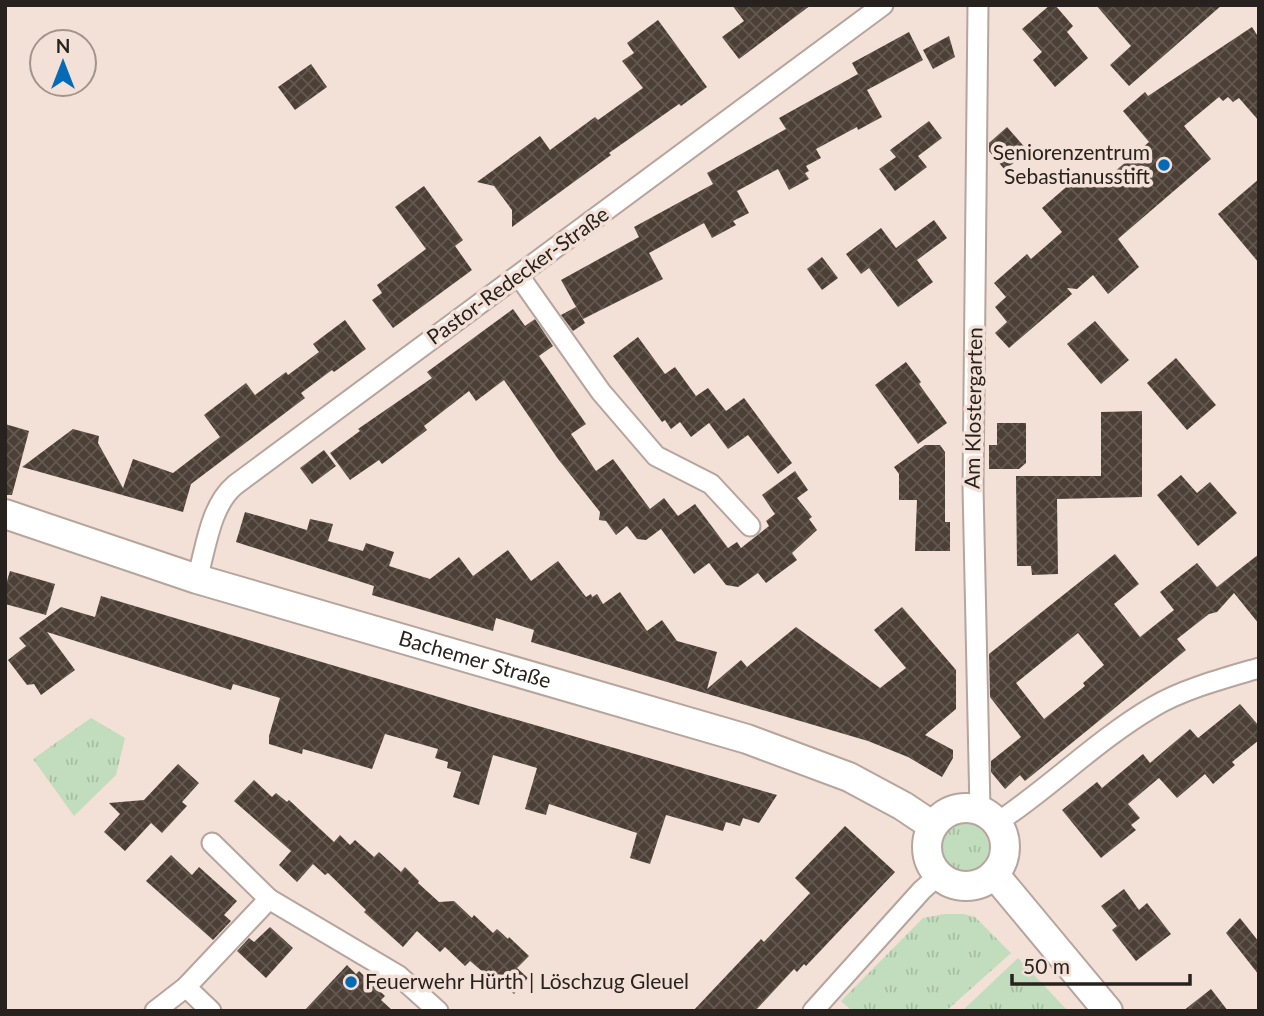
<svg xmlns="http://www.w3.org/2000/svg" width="1264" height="1016" viewBox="0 0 1264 1016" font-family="Lato,sans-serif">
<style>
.grass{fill:url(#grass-tufts)}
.building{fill:url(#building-cross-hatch);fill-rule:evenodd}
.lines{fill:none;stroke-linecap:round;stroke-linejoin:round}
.street-casing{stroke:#b6a59c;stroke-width:23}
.secondary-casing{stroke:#b6a59c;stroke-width:32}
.street{stroke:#fff;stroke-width:19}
.secondary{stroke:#fff;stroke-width:28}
.poi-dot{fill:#066bb7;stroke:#f3e0d7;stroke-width:2.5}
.labels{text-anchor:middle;stroke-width:7;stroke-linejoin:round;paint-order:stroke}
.poi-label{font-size:21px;fill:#28221e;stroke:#f3e0d7;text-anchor:end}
.street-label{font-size:21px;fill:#28221e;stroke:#f3e0d7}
</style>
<defs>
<pattern id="grass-tufts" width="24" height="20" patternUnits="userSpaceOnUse" patternTransform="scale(1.75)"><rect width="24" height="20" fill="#c1ddbd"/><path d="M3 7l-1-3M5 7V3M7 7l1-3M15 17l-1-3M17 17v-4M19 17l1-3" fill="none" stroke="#a6bda2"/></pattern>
<pattern id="building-cross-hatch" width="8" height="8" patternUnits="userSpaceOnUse" patternTransform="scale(1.75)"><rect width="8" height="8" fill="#4c4036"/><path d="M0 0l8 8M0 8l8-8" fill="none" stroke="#635951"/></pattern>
</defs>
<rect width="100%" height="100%" fill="#f3e0d7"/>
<!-- grass -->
<g class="grass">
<path d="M91 718 125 738 116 775 74 816 33 759Z"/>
<circle cx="965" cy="847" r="24"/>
<path d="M944 914H964L975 917 1011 953 946 1011H852L841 1001 923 918Z"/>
<path d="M1018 958 1068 1011H962Z"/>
</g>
<!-- building -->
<g class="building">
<path d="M732 5H811L739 59 722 37 744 21Z"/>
<path d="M1050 5H1055L1073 26 1067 32 1088 58 1055 87 1033 60 1042 52 1022 29Z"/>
<path d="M1096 5H1222L1129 86 1110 65 1131 46Z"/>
<path d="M658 20 707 87 681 106 679 104 609 153 611 155 512 227V210L494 186 477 182 540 136 550 150 595 117 598 120 643 88 622 61 634 53 627 43Z"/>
<path d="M1252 27 1259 38V121L1239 98 1233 102 1228 97 1223 101 1219 97 1184 126 1211 159 1118 239 1139 267 1108 294 1093 275 1077 289 1067 288 1072 294 1009 348 995 333 1007 322 995 307 1006 297 994 283 1027 254 1031 259 1062 232 1042 208 1086 170 1099 185 1149 142 1123 111 1145 92 1148 96Z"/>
<path d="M909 32 923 60 867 90 882 117 858 130 857 127 816 149 821 158 806 166 809 171 805 173 809 179 789 190 778 169 737 191 749 213 733 221 736 225 712 238 704 223 649 253 663 279 583 319 561 280 639 237 634 227 713 184 707 173 786 129 779 118 858 74 852 63Z"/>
<path d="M949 36 955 57 933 69 923 50Z"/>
<path d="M311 64 327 87 295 110 278 87Z"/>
<path d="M929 121 942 138 918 156 927 167 895 191 879 169 896 157 890 150Z"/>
<path d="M1007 127 1028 151 1005 170 989 151V143Z"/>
<path d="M1259 179V263L1218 214Z"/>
<path d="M424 186 463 240 455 246 472 270 393 328 372 300 382 293 377 285 426 249 395 207Z"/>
<path d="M934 220 947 238 917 260 933 282 898 307 869 268 861 274 846 254 881 228 896 248Z"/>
<path d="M822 257 838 278 822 290 807 269Z"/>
<path d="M576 307 585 323 573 331 561 315Z"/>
<path d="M513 309 525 326 535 319 553 346 539 356 586 424 571 434 596 471 613 459 650 509 664 498 678 516 695 504 728 548 737 542 741 548 769 526 766 521 775 514 762 495 795 471 808 490 797 498 812 517 809 519 817 530 792 553 797 560 766 583 758 573 738 587 726 585 709 563 694 574 661 529 646 540 637 539 627 526 616 535 606 521 599 520 600 512 558 459 504 380 476 401 469 391 424 426 427 430 382 464 379 460 350 480 330 453 360 431 358 429 432 378 427 372Z"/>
<path d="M345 320 366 349 334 372 332 370 301 393 305 398 191 484 183 512 22 467 73 429 99 436 98 443 123 488 133 459 173 473 220 437 204 415 246 383 255 395 286 372 288 375 319 352 313 344Z"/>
<path d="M1095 321 1129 360 1101 384 1067 344Z"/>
<path d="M638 337 665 374 675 367 696 396 708 388 726 411 744 398 792 463 778 474 748 435 728 449 709 423 691 437 680 422 671 429 665 420 662 422 613 356Z"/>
<path d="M1176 358 1216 405 1187 430 1147 383Z"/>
<path d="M906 362 921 382 919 384 947 423 918 444 875 385Z"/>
<path d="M1142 411V497L1057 499 1058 574 1032 575 1031 566H1017L1016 476H1101V412Z"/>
<path d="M997 423H1026V463L1019 469H989V445H997Z"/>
<path d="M5 424 29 431 12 495H5Z"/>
<path d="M925 445H940L945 452V522H950V551H915L917 500H899V474L894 467Z"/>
<path d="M324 450 336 466 312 484 300 468Z"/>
<path d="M1181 475 1197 493 1210 482 1237 513 1198 546 1157 495Z"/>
<path d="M245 512 307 530 310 519 333 524 328 541 363 551 366 543 394 552 389 566 430 579 459 557 473 576 508 550 531 581 558 561 586 597 591 594 592 597 597 594 603 604 620 592 647 631 662 620 677 641 717 652 707 689 741 660 747 667 796 627 880 688 906 668 874 630 902 607 956 670V709L925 735 953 750V758L942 777 908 757 868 741 531 642 534 630 496 618 493 631 372 595 374 586 236 542Z"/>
<path d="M1115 554 1139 584 1114 604 1140 637 1174 610 1160 592 1197 563 1217 587 1259 554V624L1234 593 1217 612 1209 614 1177 639 1186 650 1025 781 1020 775 1005 789 991 772V761L1021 737 990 697 989 654ZM1078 633 1104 665 1083 683 1085 686 1044 719 1016 683Z"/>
<path d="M10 571 55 584 46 615 5 604V588Z"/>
<path d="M101 596 479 709 777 795 759 823 743 818 740 826 726 822 723 831 666 815 650 864 630 858 637 833 549 804 546 815 525 809 537 768 493 755 479 805 453 797 461 772 447 768 448 762 435 758 438 749 385 734 372 769 303 749 302 754 269 744V736L280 698 233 684 231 690 47 632 75 670 41 695 34 684 27 685 8 660 26 646 19 638 61 607 95 617Z"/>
<path d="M1240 704 1259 726V740L1232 762 1235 765 1213 784 1205 774 1177 798 1159 778 1128 804 1140 818 1131 825 1136 830 1101 858 1062 810 1097 782 1102 788 1143 754 1150 763 1190 729 1198 738Z"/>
<path d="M178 764 199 783 182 802 187 806 162 833 151 823 125 851 104 832 120 814 109 803 144 800Z"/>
<path d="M254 780 272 797 276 793 287 802 289 800 334 842 340 835 350 845 355 840 374 857 379 852 401 872 405 867 419 881 418 883 439 902 454 901 472 918 474 915 493 933 497 929 508 939 509 937 529 956 517 968 528 978 514 994 493 975 490 978 470 961 465 966 445 947 440 952 417 931 403 947 364 912 366 910 328 873 325 875 313 864 297 882 279 865 291 851 234 801Z"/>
<path d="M845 826 895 872 806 966 804 964 797 972 794 969 755 1011H693L761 939 764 942 810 893 795 878Z"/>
<path d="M171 855 192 875 199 867 237 901 224 915 231 921 213 940 146 881Z"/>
<path d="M1124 889 1139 910 1147 903 1171 934 1136 961 1112 930 1117 926 1101 906Z"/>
<path d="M1240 918 1259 942V975L1226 933Z"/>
<path d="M270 927 293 948 266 978 237 951 249 938 254 942Z"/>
<path d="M347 965 356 974 359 971 385 996 381 1000 393 1011H304Z"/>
<path d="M1211 989 1228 1011H1183Z"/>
</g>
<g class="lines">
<!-- street casing -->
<g class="street-casing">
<g id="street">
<path d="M978 5 973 487 980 810"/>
<path d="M519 276 601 392 656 456 711 484 750 526"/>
<path d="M197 579C206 548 210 506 235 485L883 5"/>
<path d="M998 822C1052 786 1097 740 1153 707 1183 689 1225 678 1259 668"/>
<path d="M212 843 269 899 399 976 438 1011"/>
<path d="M186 987 211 1011"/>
<path d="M155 1011 186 987 269 899"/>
<path d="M813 1011 922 890 939 875"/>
</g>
</g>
<!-- secondary casing -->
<g class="secondary-casing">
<g id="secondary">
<path id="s1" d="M5 514 197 579 747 739 849 777 903 806 933 826"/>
<circle cx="966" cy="847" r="39"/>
<path d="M994 874 1108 1011"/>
</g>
</g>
<!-- street -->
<use href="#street" class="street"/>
<!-- secondary -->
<use href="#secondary" class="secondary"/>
</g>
<!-- markers -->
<g class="poi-dot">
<circle cx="1164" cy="165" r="7"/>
<circle cx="351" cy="982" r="7"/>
</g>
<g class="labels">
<!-- poi labels -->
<g class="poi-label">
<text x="1150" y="160">Seniorenzentrum<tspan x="1150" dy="24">Sebastianusstift</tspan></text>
<text x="365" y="989" text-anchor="start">Feuerwehr Hürth | Löschzug Gleuel</text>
</g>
<!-- street labels -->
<g class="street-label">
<text transform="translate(518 276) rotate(-36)" y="7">Pastor-Redecker-Straße</text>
<text transform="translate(974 408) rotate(-89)" y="7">Am Klostergarten</text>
<text dy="7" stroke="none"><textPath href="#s1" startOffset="492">Bachemer Straße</textPath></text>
</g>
</g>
<!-- border -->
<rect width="1264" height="1016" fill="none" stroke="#28221e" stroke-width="14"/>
<!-- north arrow -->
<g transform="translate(63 63)"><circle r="33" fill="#f3e0d7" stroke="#a2948d" stroke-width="2"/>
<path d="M0-5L12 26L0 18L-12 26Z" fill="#066bb7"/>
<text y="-10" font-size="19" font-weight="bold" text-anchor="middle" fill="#28221e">N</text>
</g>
<!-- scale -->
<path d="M1012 974v10h178v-10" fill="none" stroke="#28221e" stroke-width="3.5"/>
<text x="1023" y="974" font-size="21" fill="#28221e" stroke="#f3e0d7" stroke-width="5" paint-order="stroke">50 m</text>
</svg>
